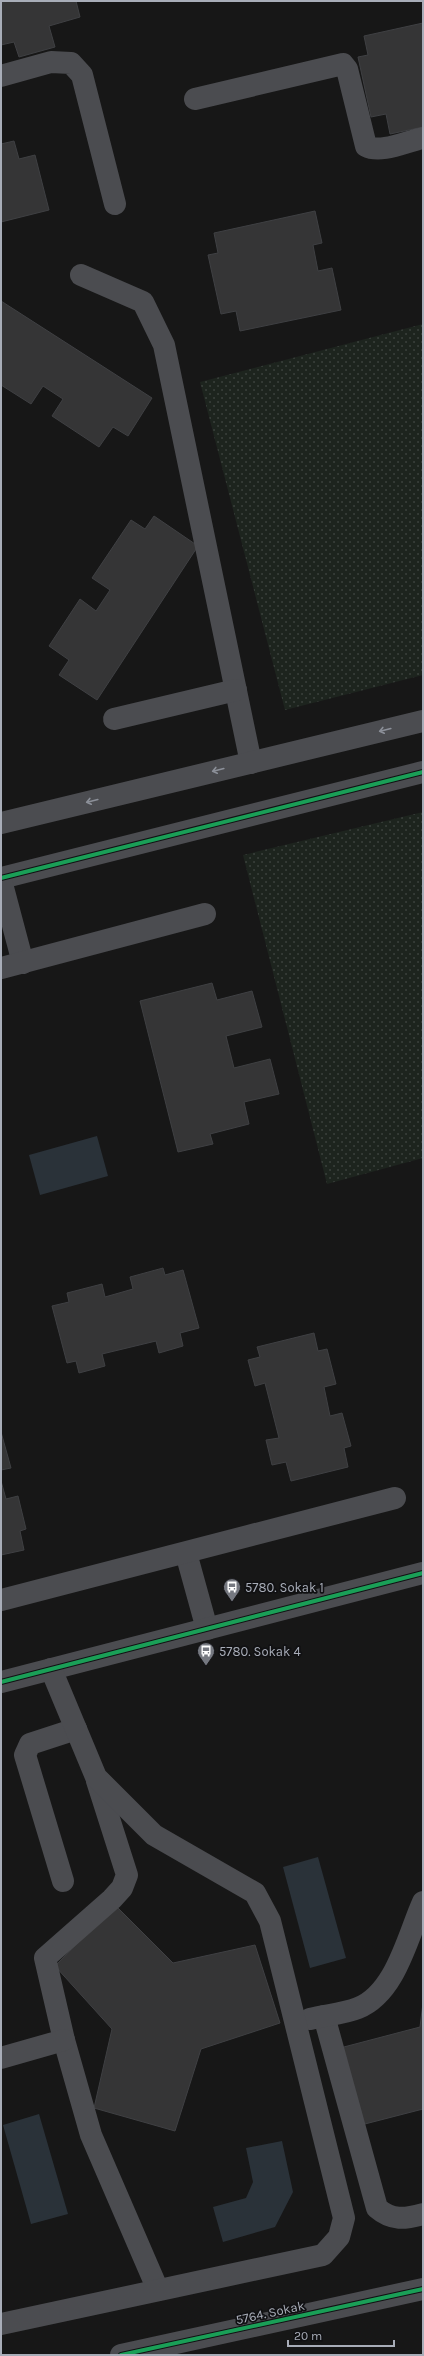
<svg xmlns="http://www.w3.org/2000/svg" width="424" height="2356" viewBox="0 0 424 2356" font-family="Karla,sans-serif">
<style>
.grass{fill:url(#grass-dots)}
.water{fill:#2a3239}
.building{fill:#353536;stroke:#3f4043}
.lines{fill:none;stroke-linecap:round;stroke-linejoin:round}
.minor{stroke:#4b4c50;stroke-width:22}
.cycleway-casing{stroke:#111113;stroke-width:6}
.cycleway{stroke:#1a9f57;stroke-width:4}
.oneway{stroke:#8c9099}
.labels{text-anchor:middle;stroke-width:3.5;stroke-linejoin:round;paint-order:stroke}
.poi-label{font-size:13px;fill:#a8adb8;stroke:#111113;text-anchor:start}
.street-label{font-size:13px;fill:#a8adb8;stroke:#111113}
</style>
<defs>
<pattern id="grass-dots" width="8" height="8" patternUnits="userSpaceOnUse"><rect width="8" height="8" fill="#1d241e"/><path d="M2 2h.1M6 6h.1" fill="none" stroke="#3b413d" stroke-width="1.8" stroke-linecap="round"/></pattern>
</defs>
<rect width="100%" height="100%" fill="#171717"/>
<!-- grass -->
<g class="grass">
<path d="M423 324V675L285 710 200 382Z"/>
<path d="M423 812V1158L327 1184 243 855Z"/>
</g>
<!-- water -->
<g class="water">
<path d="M97 1136 108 1176 40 1195 29 1155Z"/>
<path d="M318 1857 346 1958 310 1968 283 1867Z"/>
<path d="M39 2114 68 2214 31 2224 3 2125Z"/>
<path d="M282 2141 293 2192 275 2227 223 2242 213 2207 246 2198 253 2182 246 2148Z"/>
</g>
<!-- building -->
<g class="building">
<path d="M1 1H76L80 17 49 26 55 47 19 57 14 42 1 45Z"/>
<path d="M423 23V127L390 134 386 114 371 117 358 57 368 55 364 36Z"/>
<path d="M14 141 19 159 35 155 49 210 1 222V144Z"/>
<path d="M315 211 322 243 313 245 318 271 332 268 341 310 240 331 236 311 221 314 208 255 218 253 214 233Z"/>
<path d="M1 301 152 398 128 436 113 427 99 447 52 416 63 399 43 386 31 404 1 385Z"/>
<path d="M154 516 198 546 97 700 59 675 69 660 49 646 80 599 96 611 110 590 92 578 131 520 145 529Z"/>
<path d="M212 983 217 1000 252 991 262 1027 226 1036 234 1068 270 1059 279 1094 244 1102 249 1124 210 1134 213 1144 178 1152 140 1001Z"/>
<path d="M163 1268 165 1275 183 1270 199 1328 180 1333 183 1346 159 1353 156 1341 102 1354 105 1366 79 1373 76 1361 67 1363 52 1306 69 1302 67 1293 102 1284 105 1297 133 1289 130 1277Z"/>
<path d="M314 1333 318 1351 327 1349 336 1384 324 1387 330 1416 342 1413 351 1446 344 1448 348 1467 291 1481 286 1462 272 1465 266 1440 279 1438 265 1383 255 1386 248 1360 260 1357 257 1347Z"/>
<path d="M1 1432 11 1468 1 1470Z"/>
<path d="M1 1481 6 1499 18 1496 26 1529 20 1531 24 1550 1 1555Z"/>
<path d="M115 1905 173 1963 255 1945 280 2023 201 2049 175 2131 94 2108 112 2029 55 1966Z"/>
<path d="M423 2003V2109L361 2125 340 2048 420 2027Z"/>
</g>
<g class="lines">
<!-- minor -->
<g class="minor">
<path d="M1 76 51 62 71 63 82 75 115 204"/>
<path d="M195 99 343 64 347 69 366 146C381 154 407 141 423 138"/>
<path d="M81 275 143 302 164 345 251 763"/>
<path d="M114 719 236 690"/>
<path d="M1 823 423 721"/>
<path d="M1 878 423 772"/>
<path d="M1 880 23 963"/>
<path d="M1 968 205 914"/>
<path d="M186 1553 207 1629"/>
<path d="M1 1600 395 1498"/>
<path d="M1 1682 423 1573"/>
<path d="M97 1781 127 1875 122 1888 112 1899 45 1958 64 2040 91 2135 158 2290"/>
<path d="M63 1881 25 1755 30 1744 76 1729"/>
<path d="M324 2016 377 2208C392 2221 405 2219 423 2214"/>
<path d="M310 2019C326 2015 343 2014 358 2008 396 1993 408 1935 423 1902"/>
<path d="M1 2058 64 2040"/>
<path d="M1 2324 323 2255 339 2237 344 2218 270 1921 255 1893 154 1835 96 1777 51 1669"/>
<path d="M121 2355 423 2289"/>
</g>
<!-- cycleway casing -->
<g class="cycleway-casing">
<g id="cycleway">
<path d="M1 878 423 772"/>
<path d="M1 1682 423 1573"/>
<path d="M121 2355 423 2289"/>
</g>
</g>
<!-- cycleway -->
<use href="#cycleway" class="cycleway"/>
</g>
<!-- one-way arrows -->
<defs><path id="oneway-shaft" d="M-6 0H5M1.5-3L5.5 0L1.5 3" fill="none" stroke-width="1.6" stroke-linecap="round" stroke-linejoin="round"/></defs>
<g class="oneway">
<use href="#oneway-shaft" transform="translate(385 730) rotate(166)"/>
<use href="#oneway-shaft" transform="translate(218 770) rotate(166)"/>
<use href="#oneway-shaft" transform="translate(92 801) rotate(166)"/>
</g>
<!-- icons -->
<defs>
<g id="bus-pin" transform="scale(0.9)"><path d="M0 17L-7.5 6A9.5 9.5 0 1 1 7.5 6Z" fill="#757880" stroke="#111113"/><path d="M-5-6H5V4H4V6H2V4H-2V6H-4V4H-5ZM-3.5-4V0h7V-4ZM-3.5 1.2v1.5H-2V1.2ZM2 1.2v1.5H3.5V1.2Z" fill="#fff"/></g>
</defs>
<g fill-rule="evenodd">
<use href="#bus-pin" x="232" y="1587"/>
<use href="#bus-pin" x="206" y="1651"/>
</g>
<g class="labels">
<!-- poi labels -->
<g class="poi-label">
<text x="245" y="1592">5780. Sokak 1</text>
<text x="219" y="1656">5780. Sokak 4</text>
</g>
<!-- street labels -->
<g class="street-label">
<text transform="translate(270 2312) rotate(-12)" y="5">5764. Sokak</text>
</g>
</g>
<!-- border -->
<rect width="424" height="2356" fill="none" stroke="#a8adb8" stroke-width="4"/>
<!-- scale -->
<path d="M288 2340v6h106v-6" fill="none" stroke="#a8adb8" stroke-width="2"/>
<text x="294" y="2340" font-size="12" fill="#a8adb8" stroke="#111113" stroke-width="3" paint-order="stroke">20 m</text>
</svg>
